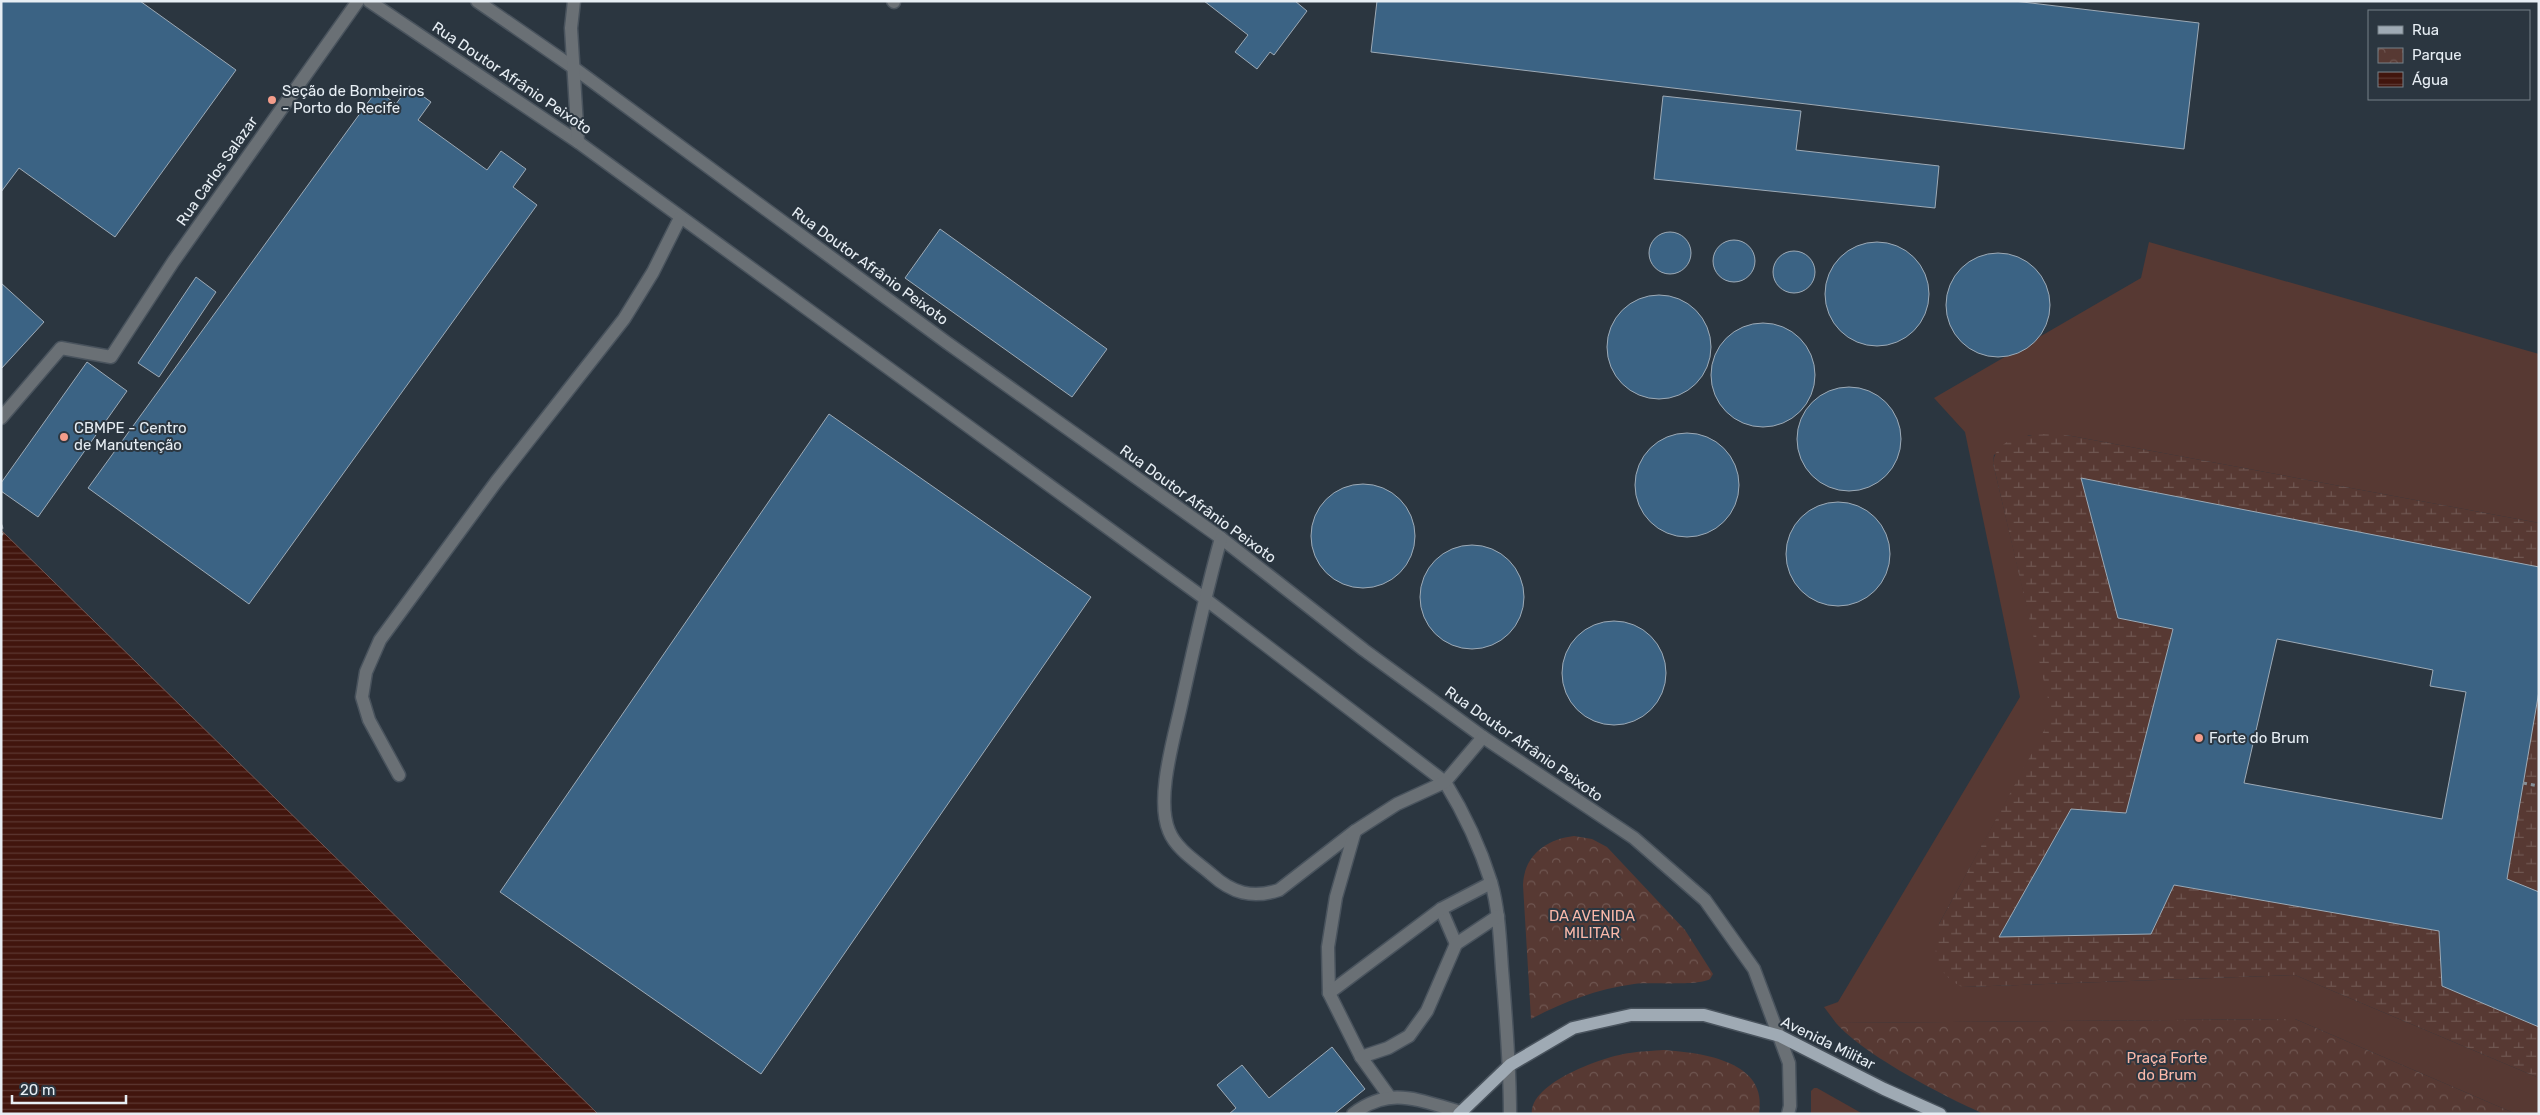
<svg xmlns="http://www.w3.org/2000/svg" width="2540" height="1115" viewBox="0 0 2540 1115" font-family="Rubik,sans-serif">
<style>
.green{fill:#573933}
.wetland{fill:url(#wetland-marsh)}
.park{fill:url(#park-crowns)}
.water{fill:url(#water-rules);stroke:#735652}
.building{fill:#3b6384;stroke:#9daab6;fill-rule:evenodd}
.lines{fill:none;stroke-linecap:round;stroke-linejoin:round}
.minor-casing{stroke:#49535d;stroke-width:15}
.major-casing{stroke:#49535d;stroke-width:15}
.path{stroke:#868f97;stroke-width:3;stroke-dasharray:4 4;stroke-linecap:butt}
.minor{stroke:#6a7075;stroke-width:12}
.major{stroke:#9faab4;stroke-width:12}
.poi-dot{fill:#f49d8b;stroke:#2b3640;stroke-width:2}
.labels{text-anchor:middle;stroke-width:4;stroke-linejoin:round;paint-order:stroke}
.street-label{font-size:15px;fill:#e7eef4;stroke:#2b3640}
.poi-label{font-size:15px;fill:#e7eef4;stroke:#2b3640;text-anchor:start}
.park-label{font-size:15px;fill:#fab8a9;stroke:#2b3640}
</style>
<defs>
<pattern id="wetland-marsh" width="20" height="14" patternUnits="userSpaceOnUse" patternTransform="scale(1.25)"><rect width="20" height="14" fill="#573933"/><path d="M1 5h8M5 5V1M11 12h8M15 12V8" fill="none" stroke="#6f5651"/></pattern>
<pattern id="park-crowns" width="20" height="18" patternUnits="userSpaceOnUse" patternTransform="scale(1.25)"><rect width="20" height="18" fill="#573933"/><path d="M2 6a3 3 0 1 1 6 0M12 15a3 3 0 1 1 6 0" fill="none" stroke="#6f5651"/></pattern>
<pattern id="water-rules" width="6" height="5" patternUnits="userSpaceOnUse" patternTransform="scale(1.25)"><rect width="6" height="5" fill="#41150d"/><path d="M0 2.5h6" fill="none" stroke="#5c3731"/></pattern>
</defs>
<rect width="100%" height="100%" fill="#2b3640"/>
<!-- green -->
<g class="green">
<path d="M2149 242 2539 354V523L2066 435H2029L1994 455 1993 463 2053 716 1939 924 1962 987 2295 975 2539 1078V1114H2516L2295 1019 1836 1023 1824 1007 1838 1002 2020 697 1965 432 1934 398 2141 278Z"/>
<path d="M1814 1088H1817L1863 1114H1811V1091Z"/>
</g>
<!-- wetland -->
<g class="wetland">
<path d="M2045 434 2066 435 2539 523V567L2081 478 2118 618 2173 629 2126 813 2071 809 1999 937 2151 934 2174 885 2439 931 2442 986 2539 1027V1078L2295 975 1962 987C1934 972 1932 952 1939 924L2052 716 1993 463C1996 438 2025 435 2045 434Z"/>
<path d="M2539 691V892L2507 879Z"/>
</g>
<!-- park -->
<g class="park">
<path d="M1574 836 1592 839 1607 847 1685 930 1713 974 1710 979C1700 986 1650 982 1634 984 1597 989 1563 1002 1531 1019L1523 885C1524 855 1547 839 1574 836Z"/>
<path d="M2295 1019 2516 1114H1984C1943 1096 1864 1055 1836 1023Z"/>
<path d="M1664 1050C1703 1053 1769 1061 1759 1114H1532C1529 1083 1604 1056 1630 1053 1641 1051 1653 1051 1664 1050Z"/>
</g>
<!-- water -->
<path class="water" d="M1 530 3 532 598 1114H1Z"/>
<!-- building -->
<g class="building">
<path d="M1 1H140L236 70 115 237 19 168 1 192Z"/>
<path d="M1204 1H1295L1307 11 1274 55 1270 52 1257 69 1235 52 1248 35Z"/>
<path d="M1377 1H2014L2199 23 2184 149 1371 52Z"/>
<path d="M409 86 431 102 418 120 487 170 501 151 526 169 513 187 537 205 249 604 88 488 377 90 396 104Z"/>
<path d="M1663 96 1801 111 1796 150 1939 166 1935 208 1654 179Z"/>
<path d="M940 229 1107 349 1072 397 905 278Z"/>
<circle cx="1670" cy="253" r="21"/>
<circle cx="1734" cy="261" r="21"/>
<circle cx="1877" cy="294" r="52"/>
<circle cx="1794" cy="272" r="21"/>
<circle cx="1998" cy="305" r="52"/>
<path d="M196 277 216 292 159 377 138 363Z"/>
<path d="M1 283 44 322 1 369Z"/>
<circle cx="1659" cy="347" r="52"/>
<circle cx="1763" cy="375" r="52"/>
<path d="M87 362 127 391 38 517 1 491V483Z"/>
<circle cx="1849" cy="439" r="52"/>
<path d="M829 414 1091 597 761 1074 500 892Z"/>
<circle cx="1687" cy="485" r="52"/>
<path d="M2081 478 2539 567V691L2507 879 2539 892V1027L2442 986 2439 931 2174 885 2151 934 1999 937 2071 809 2126 813 2173 629 2118 618ZM2277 639 2433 670 2430 686 2466 692 2442 819 2244 783Z"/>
<circle cx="1363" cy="536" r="52"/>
<circle cx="1838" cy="554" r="52"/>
<circle cx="1472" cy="597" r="52"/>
<circle cx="1614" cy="673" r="52"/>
<path d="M1332 1047 1365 1089 1334 1114H1229L1236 1108 1217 1085 1242 1065 1269 1098Z"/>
</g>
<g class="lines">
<!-- minor casing -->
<g class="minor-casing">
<g id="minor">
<path d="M369 1 578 142 1204 598 1445 782C1464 813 1480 847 1491 882 1499 910 1500 940 1502 969 1506 1017 1510 1065 1510 1114"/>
<path d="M477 1 574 68 946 342 1221 538 1364 650 1483 737 1634 838 1705 900 1754 969 1789 1063 1790 1106 1788 1114"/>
<path d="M574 1 571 28 578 142"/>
<path d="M893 1 894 2"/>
<path d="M1 418 61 348 111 357 173 262 358 1"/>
<path d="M1221 538C1206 592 1194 646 1182 701 1175 735 1155 798 1169 831 1176 849 1197 862 1211 874 1232 893 1252 899 1279 890L1355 831 1397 804 1445 782 1483 737"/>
<path d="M399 775 369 720 362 697 366 672 380 640 496 482 624 319 653 272 680 218"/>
<path d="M1355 831 1336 897 1328 947 1329 993 1361 1057 1389 1096"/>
<path d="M1441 909 1456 944"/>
<path d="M1329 993 1441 909 1491 883"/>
<path d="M1361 1057 1388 1048 1409 1036 1427 1011 1456 944 1498 916"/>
<path d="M1353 1114C1391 1085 1419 1101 1461 1112"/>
</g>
</g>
<!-- major casing -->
<g class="major-casing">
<path id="major" d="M1459 1114 1510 1065 1573 1028 1631 1015H1704L1780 1036 1884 1089 1940 1114"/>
</g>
<!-- path -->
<g class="path">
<path d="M1 525 3 532 1 535"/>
<path d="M2523 783 2539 786"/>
</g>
<!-- minor -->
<use href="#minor" class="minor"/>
<!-- major -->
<use href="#major" class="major"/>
</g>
<!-- markers -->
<g class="poi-dot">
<circle cx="272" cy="100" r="5"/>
<circle cx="64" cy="437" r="5"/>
<circle cx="2199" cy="738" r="5"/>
</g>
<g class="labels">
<!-- street labels -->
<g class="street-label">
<text transform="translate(512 78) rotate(34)" y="5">Rua Doutor Afrânio Peixoto</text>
<text transform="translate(217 171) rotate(-55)" y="5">Rua Carlos Salazar</text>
<text transform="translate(870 266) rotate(36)" y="5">Rua Doutor Afrânio Peixoto</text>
<text transform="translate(1198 504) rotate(36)" y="5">Rua Doutor Afrânio Peixoto</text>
<text transform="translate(1524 744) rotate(35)" y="5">Rua Doutor Afrânio Peixoto</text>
<text transform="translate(1828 1043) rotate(26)" y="5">Avenida Militar</text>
</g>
<!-- poi labels -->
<g class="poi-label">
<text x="282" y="96">Seção de Bombeiros<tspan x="282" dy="17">- Porto do Recife</tspan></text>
<text x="74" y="433">CBMPE - Centro<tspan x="74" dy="17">de Manutenção</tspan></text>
<text x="2209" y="743">Forte do Brum</text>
</g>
<!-- park labels -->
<g class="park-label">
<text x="1592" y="921">DA AVENIDA<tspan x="1592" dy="17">MILITAR</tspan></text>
<text x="2167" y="1063">Praça Forte<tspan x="2167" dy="17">do Brum</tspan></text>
</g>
</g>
<!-- border -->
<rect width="2540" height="1115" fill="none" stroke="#e7eef4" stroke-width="5"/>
<!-- legend -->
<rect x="2368" y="10" width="162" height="90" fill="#2b3640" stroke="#768088"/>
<rect x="2378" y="26" width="25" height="8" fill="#9faab4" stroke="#768088"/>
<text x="2412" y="35" font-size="15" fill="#e7eef4">Rua</text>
<rect x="2378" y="48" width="25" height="15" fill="url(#park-crowns)" stroke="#768088"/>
<text x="2412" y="60" font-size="15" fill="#e7eef4">Parque</text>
<rect x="2378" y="72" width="25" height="15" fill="url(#water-rules)" stroke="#768088"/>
<text x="2412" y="85" font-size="15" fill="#e7eef4">Água</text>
<!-- scale -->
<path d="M12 1095v8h114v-8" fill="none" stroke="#e7eef4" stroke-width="2.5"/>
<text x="20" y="1095" font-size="15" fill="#e7eef4" stroke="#2b3640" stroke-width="4" paint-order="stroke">20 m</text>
</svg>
